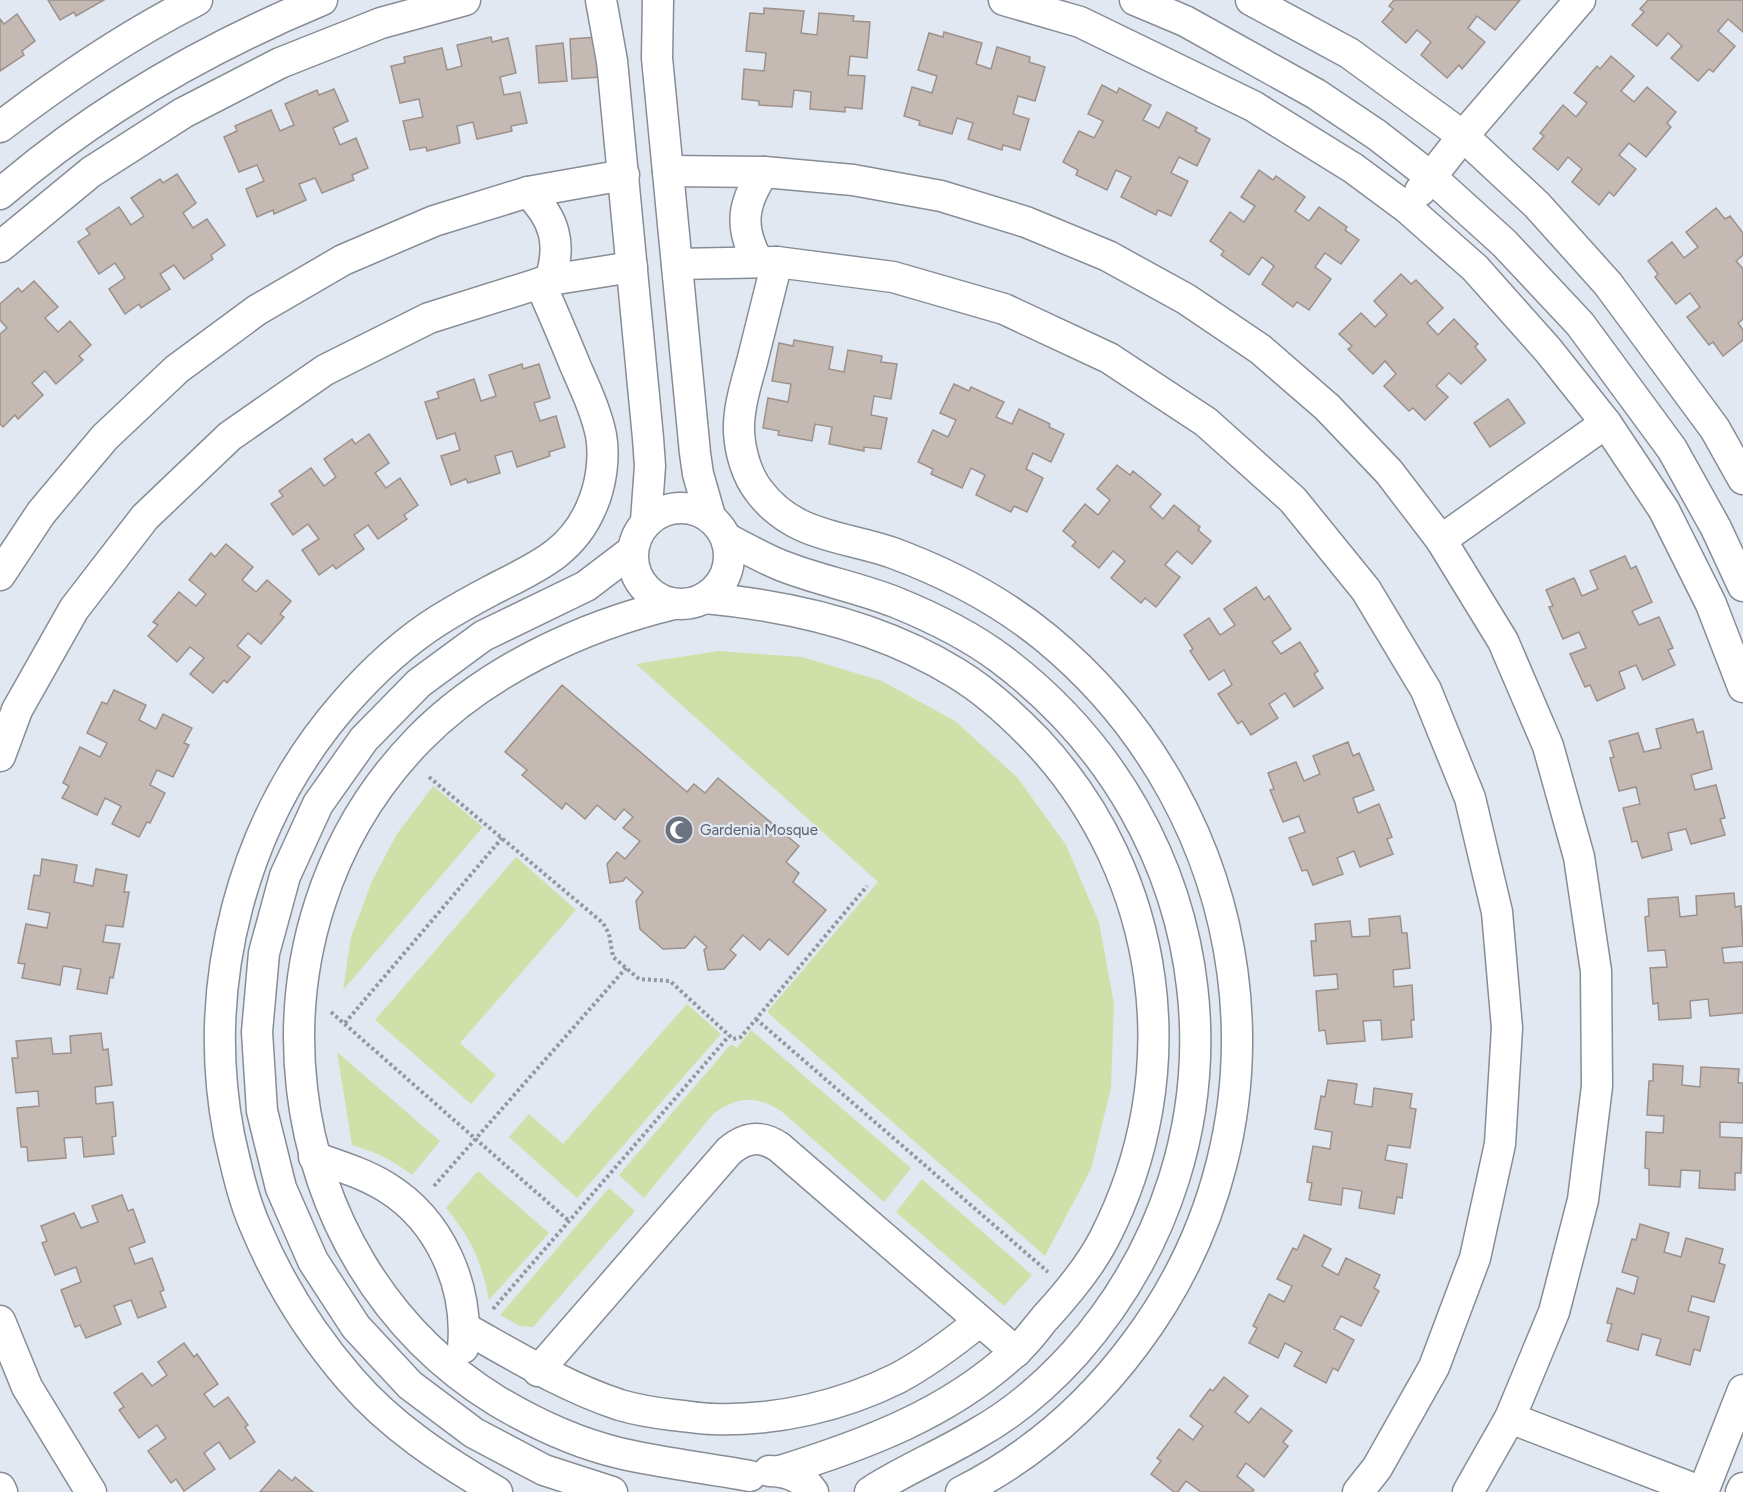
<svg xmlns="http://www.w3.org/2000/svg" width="1743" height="1492" viewBox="0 0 1743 1492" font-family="Figtree,sans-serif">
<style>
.green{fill:#cfe1a8}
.building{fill:#c5bab3;stroke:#9c918b;stroke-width:1.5}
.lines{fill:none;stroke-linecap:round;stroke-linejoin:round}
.minor-casing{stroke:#878d97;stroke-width:33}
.path{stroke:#92989f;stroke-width:4;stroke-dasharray:3 3;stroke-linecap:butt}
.minor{stroke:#fff;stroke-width:30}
.labels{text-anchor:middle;stroke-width:4.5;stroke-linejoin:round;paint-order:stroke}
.worship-label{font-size:15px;fill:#5b616d;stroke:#e1e8f2;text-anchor:start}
</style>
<rect width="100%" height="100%" fill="#e1e8f2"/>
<!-- green -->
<g class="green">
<path d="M718 651 802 657 882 681 955 721 1017 777 1066 845 1099 922 1114 1004 1111 1088 1091 1169 1045 1256 767 1012 878 882 636 664Z"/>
<path d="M433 786 483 827 343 990 351 937 372 881 397 834Z"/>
<path d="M516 857 576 910 460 1043 496 1075 471 1104 375 1020Z"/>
<path d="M687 1004 721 1034 577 1198 509 1137 529 1114 563 1144Z"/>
<path d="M751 1030 911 1168 884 1202 781 1111C756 1095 738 1096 713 1114L644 1198 619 1175 731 1044 737 1048Z"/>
<path d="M337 1052 440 1141 412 1175C393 1160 375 1152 352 1145Z"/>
<path d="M478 1171 549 1233 489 1300C481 1260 472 1240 446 1208Z"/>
<path d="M922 1179 1032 1275 1004 1306 896 1212Z"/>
<path d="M609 1188 635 1211 533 1327 520 1326 500 1315Z"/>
</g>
<!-- building -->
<g class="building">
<path d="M48 0H104L76 16 74 12 60 20Z"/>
<path d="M1394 0H1520L1495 30 1477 16 1468 28 1485 42 1462 69 1459 65 1447 78 1421 55 1431 42 1417 30 1406 43 1382 22 1393 9 1389 6Z"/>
<path d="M1648 0H1743V32L1728 19 1718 31 1735 46 1713 72 1709 69 1698 81 1671 58 1682 46 1668 33 1657 46 1632 25 1644 12 1640 9Z"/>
<path d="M764 8 804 11 801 33 817 35 819 13 854 16 853 21 870 22 867 58 850 56 848 75 865 76 862 109 845 107V112L810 109 811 92 794 90 792 107 759 105V101L742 99 744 69 764 71 766 53 746 51 750 13 764 14Z"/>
<path d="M17 14 35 41 22 51 24 55 0 71V19L4 24Z"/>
<path d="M944 32 982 43 976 64 991 69 997 47 1030 57 1029 62 1045 67 1035 101 1018 96 1013 114 1029 119 1020 150 1003 145 1002 150 968 139 973 123 957 118 952 134 919 125 920 121 904 116 912 87 932 93 937 76 918 70 929 33 943 37Z"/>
<path d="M491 37 492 42 508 38 516 73 500 77 504 95 520 92 527 123 511 126 512 131 477 139 473 122 457 126 460 143 427 151 426 147 410 150 403 121 423 117 419 99 400 103 391 66 405 63 404 57 442 48 447 70 462 66 457 45Z"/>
<path d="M597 37 600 77 572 79 570 39Z"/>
<path d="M563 43 567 81 539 83 536 46Z"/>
<path d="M1611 56 1634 76 1621 91 1634 102 1647 87 1676 112 1667 123 1671 127 1646 157 1629 143 1619 155 1636 169 1614 196 1609 192 1599 205 1572 182 1582 169 1568 157 1558 170 1533 149 1544 136 1540 133 1563 105 1576 117 1587 103 1574 93 1597 66 1600 69Z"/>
<path d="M1102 85 1117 93 1119 88 1151 105 1143 120 1159 128 1167 112 1197 128 1195 131 1210 139 1197 166 1179 157 1171 173 1188 181 1171 216 1158 210 1156 215 1121 197 1131 177 1116 170 1107 190 1076 175 1078 170 1063 162 1079 131 1094 138 1103 121 1088 114Z"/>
<path d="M334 89 348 121 333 128 340 145 356 138 368 168 352 175 354 180 322 193 315 178 299 184 306 200 274 214 273 210 257 217 246 189 264 181 257 165 239 172 224 137 237 131 235 126 271 110 280 131 294 125 285 104 317 90 319 95Z"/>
<path d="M1259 170 1273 180 1276 176 1305 197 1295 211 1309 221 1319 207 1347 227 1345 230 1359 240 1341 264 1325 253 1315 267 1331 279 1309 310 1297 302 1293 307 1262 284 1274 266 1262 257 1249 275 1221 255 1224 251 1210 241 1230 212 1244 222 1255 206 1241 197Z"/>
<path d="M177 174 196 203 183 213 193 228 207 219 225 245 211 255 213 259 184 279 174 265 160 274 170 289 141 308 139 304 125 314 109 289 125 278 115 263 99 274 78 242 90 234 86 229 119 207 131 225 144 216 131 198 160 179 163 183Z"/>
<path d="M1716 208 1725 219 1730 216 1743 233V255L1736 261 1743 269V319L1738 323 1743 330V340L1723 356 1713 342 1709 345 1687 317 1700 307 1690 293 1676 304 1655 277 1658 274 1648 261 1672 242 1684 258 1698 247 1686 232Z"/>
<path d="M1401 274 1411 284 1416 280 1443 308 1427 323 1438 335 1454 319 1478 344 1475 347 1486 360 1461 384 1449 373 1436 386 1448 397 1425 420 1413 408 1409 411 1384 386 1396 374 1385 361 1373 374 1348 349 1352 346 1339 334 1361 313 1375 327 1387 315 1374 301Z"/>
<path d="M34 281 58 307 45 318 58 332 70 321 91 345 79 356 83 360 56 384 45 371 32 383 43 395 18 419 15 415 3 427 0 424V334L7 328 0 320V304L18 288 22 292Z"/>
<path d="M794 340 833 347 829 369 844 372 848 350 882 356 881 362 897 364 891 399 874 396 871 415 887 418 881 449 864 447V451L829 444 832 427 815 424 812 441 778 435 779 431 763 428 768 398 788 402 791 384 772 381 779 343 793 346Z"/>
<path d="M522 364 523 369 539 364 550 398 534 403 540 421 556 416 565 447 549 452 550 456 517 467 512 451 495 456 500 473 468 483 466 479 451 485 441 456 460 450 455 433 437 439 425 402 439 398 437 392 474 379 481 401 496 396 489 375Z"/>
<path d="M954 384 969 391 971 387 1004 402 996 417 1012 424 1019 409 1050 424 1049 427 1064 434 1051 462 1033 453 1026 469 1043 478 1027 512 1014 506 1011 512 976 495 985 475 971 468 962 488 931 474 933 469 918 462 933 430 948 437 956 420 940 413Z"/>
<path d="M1508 399 1525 423 1490 447 1474 423Z"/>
<path d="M369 434 389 463 375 473 386 488 400 478 418 505 404 515 407 519 378 539 368 525 354 535 364 549 336 569 333 565 319 575 302 550 319 539 308 524 293 535 271 504 283 496 279 491 311 468 324 486 336 477 324 459 352 439 355 444Z"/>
<path d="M1117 465 1130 475 1133 471 1161 494 1150 507 1163 519 1174 505 1200 527 1198 530 1211 541 1192 564 1177 551 1165 565 1180 577 1156 607 1145 598 1141 603 1111 578 1125 561 1113 551 1099 568 1072 546 1076 542 1063 531 1085 504 1098 515 1110 500 1097 489Z"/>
<path d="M226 544 253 567 242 580 256 592 267 580 291 601 280 614 284 617 261 644 248 633 237 646 250 657 227 683 224 680 213 693 190 674 204 658 190 647 177 662 148 636 158 625 153 622 179 592 196 606 206 594 189 580 211 553 215 557Z"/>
<path d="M1625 556 1631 569 1636 566 1652 602 1632 611 1639 625 1659 617 1673 648 1668 650 1675 665 1643 680 1636 665 1619 672 1625 688 1597 701 1590 685 1585 687 1570 654 1586 648 1579 632 1563 639 1549 607 1553 606 1546 590 1574 578 1582 596 1598 589 1590 571Z"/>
<path d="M1256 587 1264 600 1269 596 1291 629 1272 642 1281 654 1300 642 1318 671 1314 674 1323 688 1294 707 1285 693 1269 704 1278 718 1251 735 1242 721 1238 724 1218 694 1232 685 1224 670 1209 680 1190 651 1193 649 1184 635 1209 618 1220 635 1235 625 1224 609Z"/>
<path d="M562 685 687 792 694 784 705 793 718 778 799 846 786 862 799 873 793 882 826 910 788 955 769 939 760 950 743 935 730 950 736 955 724 969 708 970 704 950 707 947 695 936 685 948 663 949 640 929 636 901 643 892 626 877 623 881 610 883 607 864 617 852 625 859 640 841 623 828 633 817 624 809 615 820 597 805 585 819 566 803 562 809 522 775 527 770 505 752Z"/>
<path d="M114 690 146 705 139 720 156 729 163 714 192 728 184 743 189 745 173 777 157 770 150 785 165 793 150 823 147 822 139 837 112 824 121 806 105 798 97 815 62 798 69 786 63 783 80 747 100 757 107 743 87 733 102 702 107 704Z"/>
<path d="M1693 719 1697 733 1703 731 1712 769 1691 775 1695 790 1716 785 1725 818 1720 819 1725 835 1691 844 1686 829 1668 833 1672 850 1642 858 1637 841 1632 842 1623 808 1640 804 1636 787 1619 791 1610 758 1614 757 1609 741 1638 733 1644 752 1661 748 1656 729Z"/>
<path d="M1348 742 1353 756 1359 753 1374 790 1353 798 1358 813 1379 804 1392 837 1387 839 1393 854 1360 867 1354 851 1337 858 1343 874 1313 885 1307 870 1302 871 1289 838 1305 832 1299 816 1283 822 1270 790 1274 789 1268 773 1296 762 1304 781 1320 774 1313 756Z"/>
<path d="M42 859 77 865 74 882 93 886 96 869 127 875 124 892H129L123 927 106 925 103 942 120 944 113 978 110 977 107 994 77 989 81 969 63 966 60 985 22 978 25 964 18 963 26 924 47 928 50 913 28 909 34 875 40 876Z"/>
<path d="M1734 893 1735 907 1741 906 1743 946 1722 948 1724 963 1743 962V1013L1710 1016 1708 999 1690 1001 1691 1018 1659 1020 1658 1003 1653 1004 1650 968 1667 967 1665 950 1648 951 1645 917 1649 916 1648 899 1678 897 1680 917 1697 915 1696 896Z"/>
<path d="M1400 916 1402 933H1407L1410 968 1393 970 1394 987 1412 985 1414 1020H1411L1412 1037 1382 1040 1381 1020 1363 1021 1365 1041 1327 1044 1325 1030 1319 1031 1316 991 1338 989 1337 974 1314 976 1311 941H1316L1315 924 1350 921 1352 937 1370 936 1369 919Z"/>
<path d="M101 1033 103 1050 108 1049 112 1085 95 1087 96 1104 113 1102 116 1136 112 1137 114 1154 84 1157 82 1137 64 1138 66 1158 28 1161 27 1147H21L17 1108 39 1106 38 1091 16 1093 12 1058H18L16 1041 51 1038 53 1054 71 1053 70 1036Z"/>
<path d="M1653 1064 1683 1066 1682 1085 1700 1087 1701 1067 1739 1069 1738 1083H1743V1123L1720 1122V1137L1742 1138 1741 1173H1735V1190L1699 1188 1700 1171 1681 1170 1680 1187 1649 1185V1169L1645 1168 1646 1132 1663 1133 1664 1116 1647 1115 1649 1081H1653Z"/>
<path d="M1328 1080 1357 1084 1354 1104 1372 1107 1374 1088 1412 1094 1410 1108 1416 1109 1410 1148 1388 1145 1385 1160 1407 1164 1402 1198 1397 1197 1394 1214 1359 1208 1362 1191 1343 1188 1341 1205 1309 1200 1312 1183 1307 1182 1313 1146 1330 1149 1332 1132 1315 1129 1321 1096 1325 1097Z"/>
<path d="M122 1195 128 1211 133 1209 145 1242 129 1248 135 1264 152 1258 164 1290 160 1292 166 1307 138 1318 131 1300 114 1306 121 1324 86 1338 80 1325 75 1327 61 1290 81 1282 76 1267 55 1275 42 1243 47 1241 41 1226 74 1213 81 1228 98 1222 92 1206Z"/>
<path d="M1640 1224 1669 1233 1664 1252 1681 1257 1686 1238 1723 1249 1719 1263 1725 1265 1714 1302 1692 1296 1688 1311 1709 1317 1700 1351 1694 1349 1690 1365 1656 1355 1661 1339 1642 1334 1638 1350 1607 1341 1612 1324 1607 1323 1617 1288 1634 1294 1638 1277 1622 1272 1632 1239 1636 1240Z"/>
<path d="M1304 1235 1331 1249 1322 1266 1338 1275 1346 1258 1380 1275 1374 1288 1379 1291 1361 1326 1341 1316 1334 1329 1354 1340 1338 1371 1333 1368 1326 1383 1294 1366 1302 1352 1285 1343 1278 1358 1249 1343 1257 1328 1253 1326 1269 1294 1284 1302 1292 1286 1277 1279 1293 1248 1297 1250Z"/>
<path d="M184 1343 194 1357 197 1354 218 1384 204 1394 214 1407 228 1397 248 1425 245 1427 255 1442 230 1459 219 1442 204 1453 215 1469 184 1491 176 1479 171 1483 148 1451 166 1438 157 1425 139 1438 119 1410 124 1407 114 1393 142 1373 152 1386 167 1375 158 1362Z"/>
<path d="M1224 1377 1248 1396 1235 1412 1249 1423 1261 1408 1292 1431 1283 1442 1288 1446 1264 1477 1246 1463 1237 1476 1254 1490 1252 1492H1201L1186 1481 1178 1492H1174L1151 1474 1161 1461 1157 1458 1179 1429 1193 1440 1203 1426 1190 1416 1210 1389 1213 1391Z"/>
<path d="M279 1470 292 1481 295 1477 313 1492H260Z"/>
</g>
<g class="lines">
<!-- minor casing -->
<g class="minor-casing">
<g id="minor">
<path d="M601 0 612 61 648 438 650 466 646 521"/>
<path d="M658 0 657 58 695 453 698 474 710 516"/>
<path d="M1004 0 1080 22 1253 106 1353 168 1407 208 1475 268 1548 350 1606 423 1664 510 1711 604 1743 687"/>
<path d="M1135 0 1185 21 1316 94 1377 135 1431 177 1504 243 1580 324 1672 449 1716 528 1743 586"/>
<path d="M1251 0 1349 53 1463 136 1537 205 1608 284 1715 429 1743 479"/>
<path d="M0 127C64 78 126 36 197 0"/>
<path d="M668 171 764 172 853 180 941 196 1026 222 1108 256 1186 299 1260 349 1327 407 1389 472 1441 540 1503 641 1548 746 1579 857 1596 971 1597 1086 1583 1200 1554 1312 1510 1418 1468 1492"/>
<path d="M1420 191 1463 136 1580 0"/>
<path d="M528 192C555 219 562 244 550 280"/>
<path d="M0 194C97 110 204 49 322 0"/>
<path d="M0 247 91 172 183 113 280 63 381 23 465 0"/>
<path d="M758 261C739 228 742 203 764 172"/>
<path d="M777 262C769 295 760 329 752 362 746 384 738 409 739 432 740 452 747 476 759 491 793 537 844 536 893 553 947 573 1001 601 1046 638 1258 813 1302 1122 1135 1344 1089 1406 1030 1457 961 1492"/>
<path d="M677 264 777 262 893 277 1004 309 1109 358 1206 422 1293 500 1366 590 1426 690 1470 798 1497 912 1507 1028 1500 1144 1475 1258 1434 1367 1377 1468 1358 1492"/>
<circle cx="681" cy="556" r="48"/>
<path d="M726 538C743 547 761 557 780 565 817 580 857 587 895 602 932 617 969 635 1001 659 1226 828 1262 1141 1075 1353 1047 1384 1012 1414 976 1434 941 1455 904 1470 870 1492"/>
<path d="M1441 540 1606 423"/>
<path d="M0 575 41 513 105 437 177 369 257 310 343 260 434 221 528 192 624 175"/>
<path d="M705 598C792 606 880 626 956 673 986 691 1013 716 1037 741 1163 876 1189 1074 1104 1239 1089 1268 1067 1294 1045 1318 1035 1330 1026 1343 1014 1353 948 1414 864 1445 780 1471"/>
<path d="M674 604C582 626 486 671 419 739 232 930 268 1260 497 1401 534 1423 577 1443 619 1453 662 1463 706 1468 750 1476"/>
<path d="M0 756 17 710 74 609 145 517 230 436 325 370 429 318 550 280 632 267"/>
<path d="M314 1157C339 1166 363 1173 386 1187 440 1220 469 1286 463 1348"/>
<path d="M0 1321 27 1387 91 1492"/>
<path d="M465 1328C517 1357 563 1386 620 1405 637 1410 656 1413 673 1415 687 1416 700 1419 714 1419 777 1421 842 1406 898 1378 928 1362 954 1342 980 1321"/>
<path d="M538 1371 729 1151C745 1137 761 1135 779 1147L1016 1352"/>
<path d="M1510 1418 1702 1492"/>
<path d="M769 1471C787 1471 803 1477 813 1492"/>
<path d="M0 1488 2 1492"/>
<path d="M497 1492C444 1461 391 1427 350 1379 311 1334 279 1283 256 1228 243 1199 236 1166 229 1135 200 984 242 821 344 704 371 673 404 642 439 620 455 610 473 600 490 591 532 569 571 555 591 508 601 486 605 458 601 435 596 411 585 388 575 365 564 338 552 310 540 283"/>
<path d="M612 1492 544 1470 474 1433 410 1385 356 1327 313 1261 281 1188 262 1111 257 1032 264 953 285 876 318 804 364 739 419 683 483 636 586 586 632 551"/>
<path d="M1703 1492 1743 1390"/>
<path d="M1741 1492 1743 1488"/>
</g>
</g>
<!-- path -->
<g class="path">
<path d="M429 777 603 923 609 934 613 957 639 979 670 981 733 1039 741 1037 867 886"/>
<path d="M331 1012 569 1221"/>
<path d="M756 1019 1048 1272"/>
<path d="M345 1023 502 838"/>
<path d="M434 1186 626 968"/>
<path d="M493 1309 729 1036"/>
</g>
<!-- minor -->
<use href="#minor" class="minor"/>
</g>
<!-- icons -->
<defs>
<g id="mosque-disc" transform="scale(1.5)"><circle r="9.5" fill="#6b7280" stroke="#e1e8f2"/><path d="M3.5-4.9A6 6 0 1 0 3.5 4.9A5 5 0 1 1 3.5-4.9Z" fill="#fff"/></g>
</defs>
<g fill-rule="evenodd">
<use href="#mosque-disc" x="679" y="830"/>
</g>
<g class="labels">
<!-- worship labels -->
<g class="worship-label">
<text x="700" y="835">Gardenia Mosque</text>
</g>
</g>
</svg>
